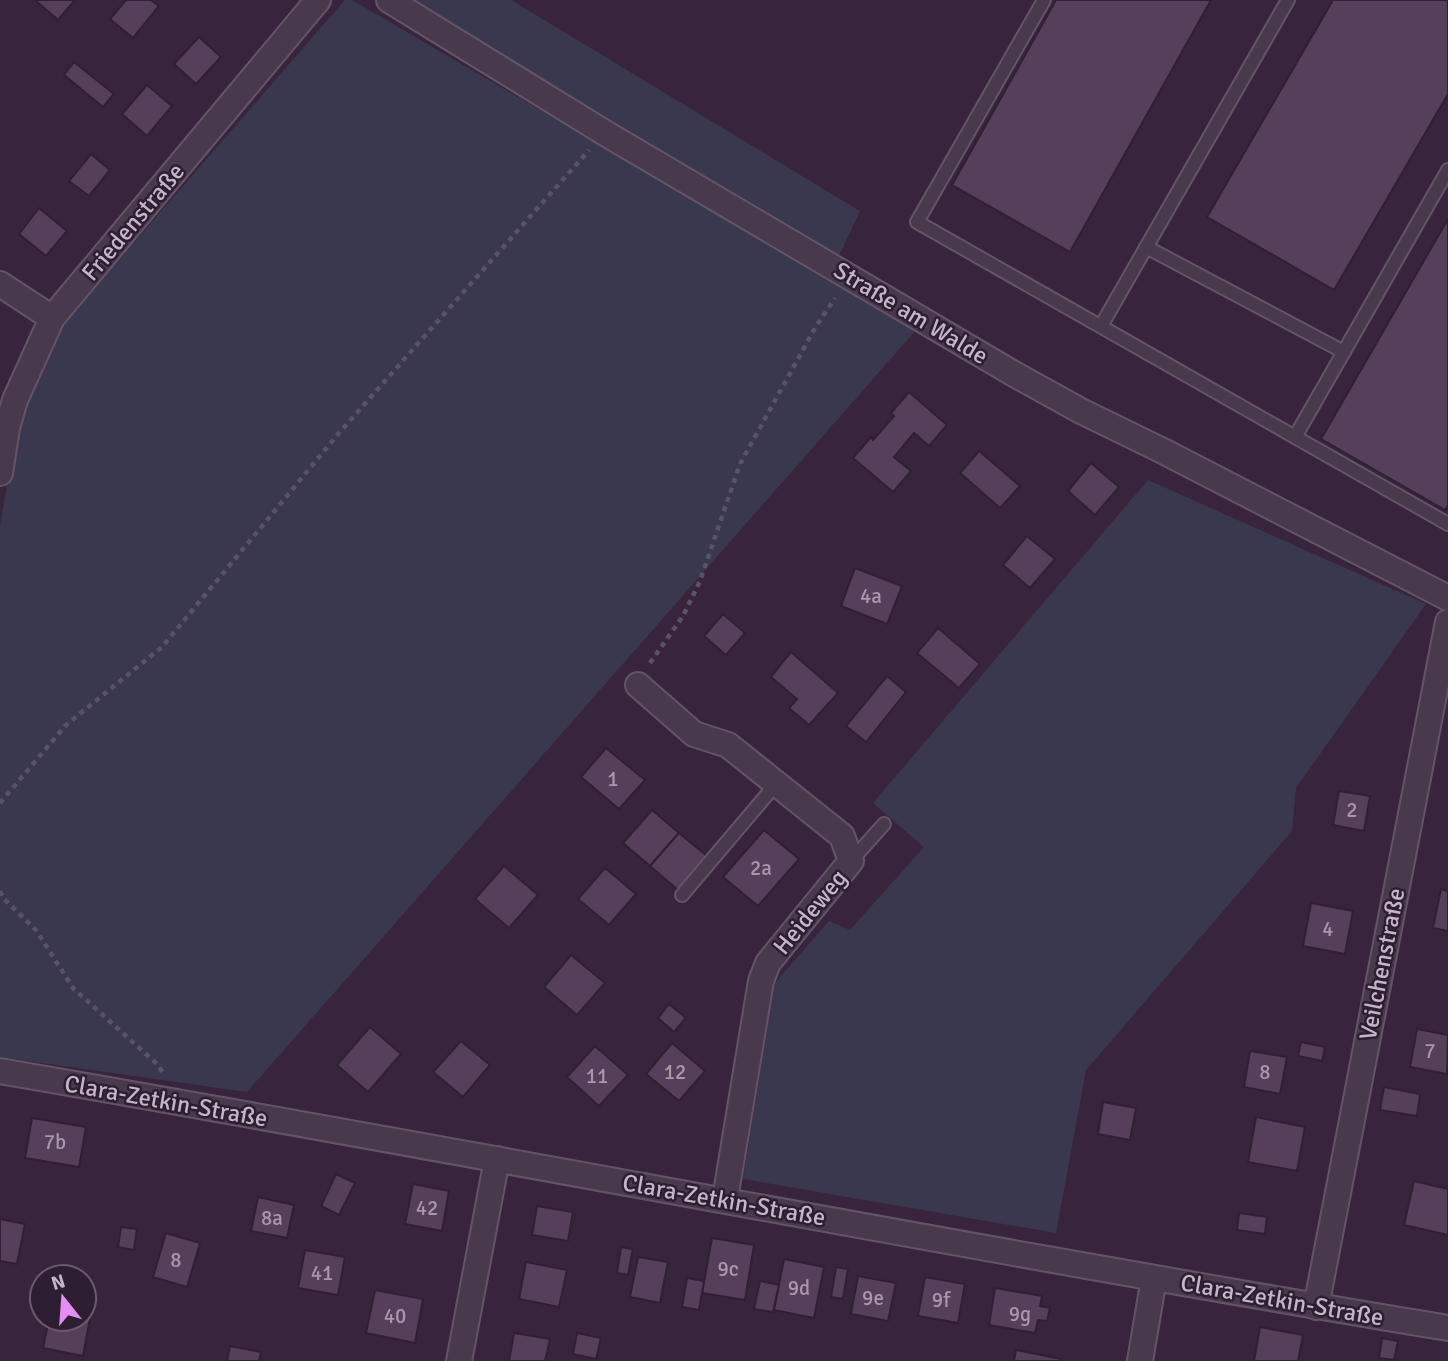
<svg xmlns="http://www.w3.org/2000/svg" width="1448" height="1361" viewBox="0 0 1448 1361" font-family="Signika,sans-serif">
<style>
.green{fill:#3a384e}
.building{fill:#553f5a;stroke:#302034;stroke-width:2}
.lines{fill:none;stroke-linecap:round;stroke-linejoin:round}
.service-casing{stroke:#645468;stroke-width:16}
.minor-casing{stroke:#645468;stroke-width:28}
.path{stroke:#5a5368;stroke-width:4.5;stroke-dasharray:5 5;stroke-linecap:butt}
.service{stroke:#49394d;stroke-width:12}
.minor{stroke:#49394d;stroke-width:24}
.labels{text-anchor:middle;stroke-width:5;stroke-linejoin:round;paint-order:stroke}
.number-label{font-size:21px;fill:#a998ac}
.street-label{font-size:24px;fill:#c5b5c8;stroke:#2e1e32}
</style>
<rect width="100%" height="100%" fill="#38253d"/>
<!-- green -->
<g class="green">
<path d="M345 0H352L916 330 247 1092 0 1057V525L21 403 57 331Z"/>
<path d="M396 0H511L860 211 837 260Z"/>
<path d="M1148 480 1426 604 1296 788 1292 831 1086 1070 1056 1233 743 1179 775 983 829 921 850 930 924 847 873 803Z"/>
</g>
<!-- building -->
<g class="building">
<path d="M35 0H75L58 20Z"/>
<path d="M126 0H151L159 6 133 38 110 19Z"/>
<path d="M1056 0H1211L1070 252 952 185Z"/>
<path d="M1333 0H1448V94L1334 290 1207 217Z"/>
<path d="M199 37 221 57 196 84 174 64Z"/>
<path d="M74 62 114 94 103 107 64 75Z"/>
<path d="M147 85 172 106 147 136 122 114Z"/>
<path d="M91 154 110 170 89 196 69 181Z"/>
<path d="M39 208 67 231 46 256 19 234Z"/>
<path d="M1448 219V505L1445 510 1321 439Z"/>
<path d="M909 392 947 425 929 446 914 433 894 457 911 471 893 492 853 458 871 437 873 440 894 416 891 413Z"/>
<path d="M979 451 1020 486 1000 508 960 473Z"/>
<path d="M1091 463 1119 487 1095 515 1068 491Z"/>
<path d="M1027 536 1055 559 1030 588 1003 565Z"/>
<path d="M855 568 902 586 887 624 841 606Z"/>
<path d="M723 614 745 633 726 655 704 636Z"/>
<path d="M938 628 980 664 959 688 917 653Z"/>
<path d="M791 652 838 693 809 725 789 708 797 699 771 677Z"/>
<path d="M887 676 906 692 866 742 846 726Z"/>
<path d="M606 748 645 780 619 809 581 777Z"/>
<path d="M1339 791 1370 796 1364 831 1333 825Z"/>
<path d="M652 810 679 833 650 866 623 843Z"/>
<path d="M764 830 799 859 758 906 723 877Z"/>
<path d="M679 833 707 856 678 890 650 866Z"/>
<path d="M504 866 538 895 509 928 475 899Z"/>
<path d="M605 868 636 894 609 925 578 899Z"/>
<path d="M1441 889 1448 891V931L1433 928Z"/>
<path d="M1311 903 1353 911 1345 954 1303 946Z"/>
<path d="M571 955 605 983 577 1015 544 987Z"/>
<path d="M669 1004 686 1018 674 1032 658 1018Z"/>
<path d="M370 1027 401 1054 368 1092 337 1065Z"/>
<path d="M1417 1029 1448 1035 1447 1074 1410 1067Z"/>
<path d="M461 1041 490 1065 463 1097 433 1072Z"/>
<path d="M1301 1042 1325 1047 1322 1061 1298 1056Z"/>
<path d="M672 1043 705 1071 679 1101 646 1074Z"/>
<path d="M595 1046 628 1075 599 1106 567 1077Z"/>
<path d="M1250 1051 1287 1057 1280 1094 1244 1087Z"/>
<path d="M1384 1087 1420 1094 1417 1116 1380 1110Z"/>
<path d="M1103 1102 1136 1108 1130 1140 1098 1134Z"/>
<path d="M1256 1117 1305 1127 1297 1171 1248 1162Z"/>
<path d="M32 1118 86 1127 79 1167 25 1158Z"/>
<path d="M336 1174 355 1183 339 1215 321 1206Z"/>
<path d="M1414 1181 1448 1189V1235L1404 1225Z"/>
<path d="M413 1184 449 1191 442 1231 405 1224Z"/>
<path d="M258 1197 294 1205 287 1238 251 1231Z"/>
<path d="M537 1206 573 1212 568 1241 532 1235Z"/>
<path d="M1239 1213 1267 1217 1265 1234 1237 1230Z"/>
<path d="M0 1219 25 1224 17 1264 0 1261Z"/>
<path d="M121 1227 137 1229 134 1250 118 1247Z"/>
<path d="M166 1233 200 1243 187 1287 153 1277Z"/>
<path d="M712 1238 754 1245 745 1300 702 1293Z"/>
<path d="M621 1247 633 1249 628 1275 617 1273Z"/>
<path d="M305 1250 345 1257 338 1295 298 1288Z"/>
<path d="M638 1257 668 1262 660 1303 630 1297Z"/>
<path d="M784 1259 824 1267 814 1318 774 1310Z"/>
<path d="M526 1262 567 1270 559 1307 519 1299Z"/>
<path d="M836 1267 848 1269 843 1299 831 1297Z"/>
<path d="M858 1276 896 1283 888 1321 851 1314Z"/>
<path d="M925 1277 965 1284 958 1323 918 1316Z"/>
<path d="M687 1278 704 1281 699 1310 682 1307Z"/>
<path d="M760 1281 779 1285 773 1312 754 1309Z"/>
<path d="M995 1288 1042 1296 1040 1306 1050 1308 1047 1321 1038 1320 1035 1333 989 1325Z"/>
<path d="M375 1290 423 1299 415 1343 366 1333Z"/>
<path d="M84 1317 90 1318 83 1356 43 1348 49 1319H84Z"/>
<path d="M1260 1327 1303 1335 1298 1361H1254Z"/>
<path d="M514 1333 550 1339 545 1361H509Z"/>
<path d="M577 1333 601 1338 596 1359 573 1354Z"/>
<path d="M1382 1338 1398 1341 1394 1360 1379 1358Z"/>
<path d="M230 1346 261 1352 259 1361H227Z"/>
<path d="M1016 1350 1061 1359V1361H1014Z"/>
</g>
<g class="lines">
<!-- service casing -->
<g class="service-casing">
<g id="service">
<path d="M1044 0 917 222 1448 524"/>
<path d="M1146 247 1344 352"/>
<path d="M1101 326 1288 0"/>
<path d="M1295 437 1448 170"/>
<path d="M851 861 884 824"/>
<path d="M682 895 776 784"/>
</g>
</g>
<!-- minor casing -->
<g class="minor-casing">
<g id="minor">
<path d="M389 0 605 133 1014 374 1081 411 1163 451 1448 598"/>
<path d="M0 284 52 318"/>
<path d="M0 473 7 428 15 400 52 318 318 0"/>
<path d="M638 685 694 734 728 745 842 836 851 861 768 963 761 981 725 1199"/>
<path d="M0 1071C483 1154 964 1248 1448 1328"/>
<path d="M1316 1307 1448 622"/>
<path d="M459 1361 497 1159"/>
<path d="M1140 1361 1154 1278"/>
</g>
</g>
<!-- path -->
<g class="path">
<path d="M650 663 683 616 700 581 740 464 815 328 835 298"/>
<path d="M0 803 66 725 162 647 339 433 589 150"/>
<path d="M0 891 3 898 36 930 73 988 157 1064 163 1073"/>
</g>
<!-- service -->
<use href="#service" class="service"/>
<!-- minor -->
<use href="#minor" class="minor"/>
</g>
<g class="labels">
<!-- number labels -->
<g class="number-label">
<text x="871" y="603">4a</text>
<text x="613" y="786">1</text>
<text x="1352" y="817">2</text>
<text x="761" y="875">2a</text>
<text x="1328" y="936">4</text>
<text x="1430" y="1058">7</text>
<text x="675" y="1079">12</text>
<text x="1265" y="1079">8</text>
<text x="597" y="1083">11</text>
<text x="55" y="1149">7b</text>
<text x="427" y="1215">42</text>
<text x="272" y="1225">8a</text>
<text x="176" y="1267">8</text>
<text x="728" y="1276">9c</text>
<text x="322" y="1280">41</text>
<text x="799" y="1295">9d</text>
<text x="873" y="1305">9e</text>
<text x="941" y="1307">9f</text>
<text x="1020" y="1321">9g</text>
<text x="395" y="1323">40</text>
</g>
<!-- street labels -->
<g class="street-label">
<text transform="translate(133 222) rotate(-50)" y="8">Friedenstraße</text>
<text transform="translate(911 313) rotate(31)" y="8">Straße am Walde</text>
<text transform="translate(810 912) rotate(-51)" y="8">Heideweg</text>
<text transform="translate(1382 964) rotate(-79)" y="8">Veilchenstraße</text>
<text transform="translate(166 1101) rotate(10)" y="8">Clara-Zetkin-Straße</text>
<text transform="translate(724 1200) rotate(10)" y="8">Clara-Zetkin-Straße</text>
<text transform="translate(1282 1300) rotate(10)" y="8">Clara-Zetkin-Straße</text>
</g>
</g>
<!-- north arrow -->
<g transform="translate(63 1298) rotate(343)"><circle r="33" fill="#2e1e32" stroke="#6a5a6e" stroke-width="2"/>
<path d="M0-5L12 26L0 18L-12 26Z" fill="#e48df4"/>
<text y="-10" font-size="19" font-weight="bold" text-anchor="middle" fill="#c5b5c8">N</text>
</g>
</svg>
